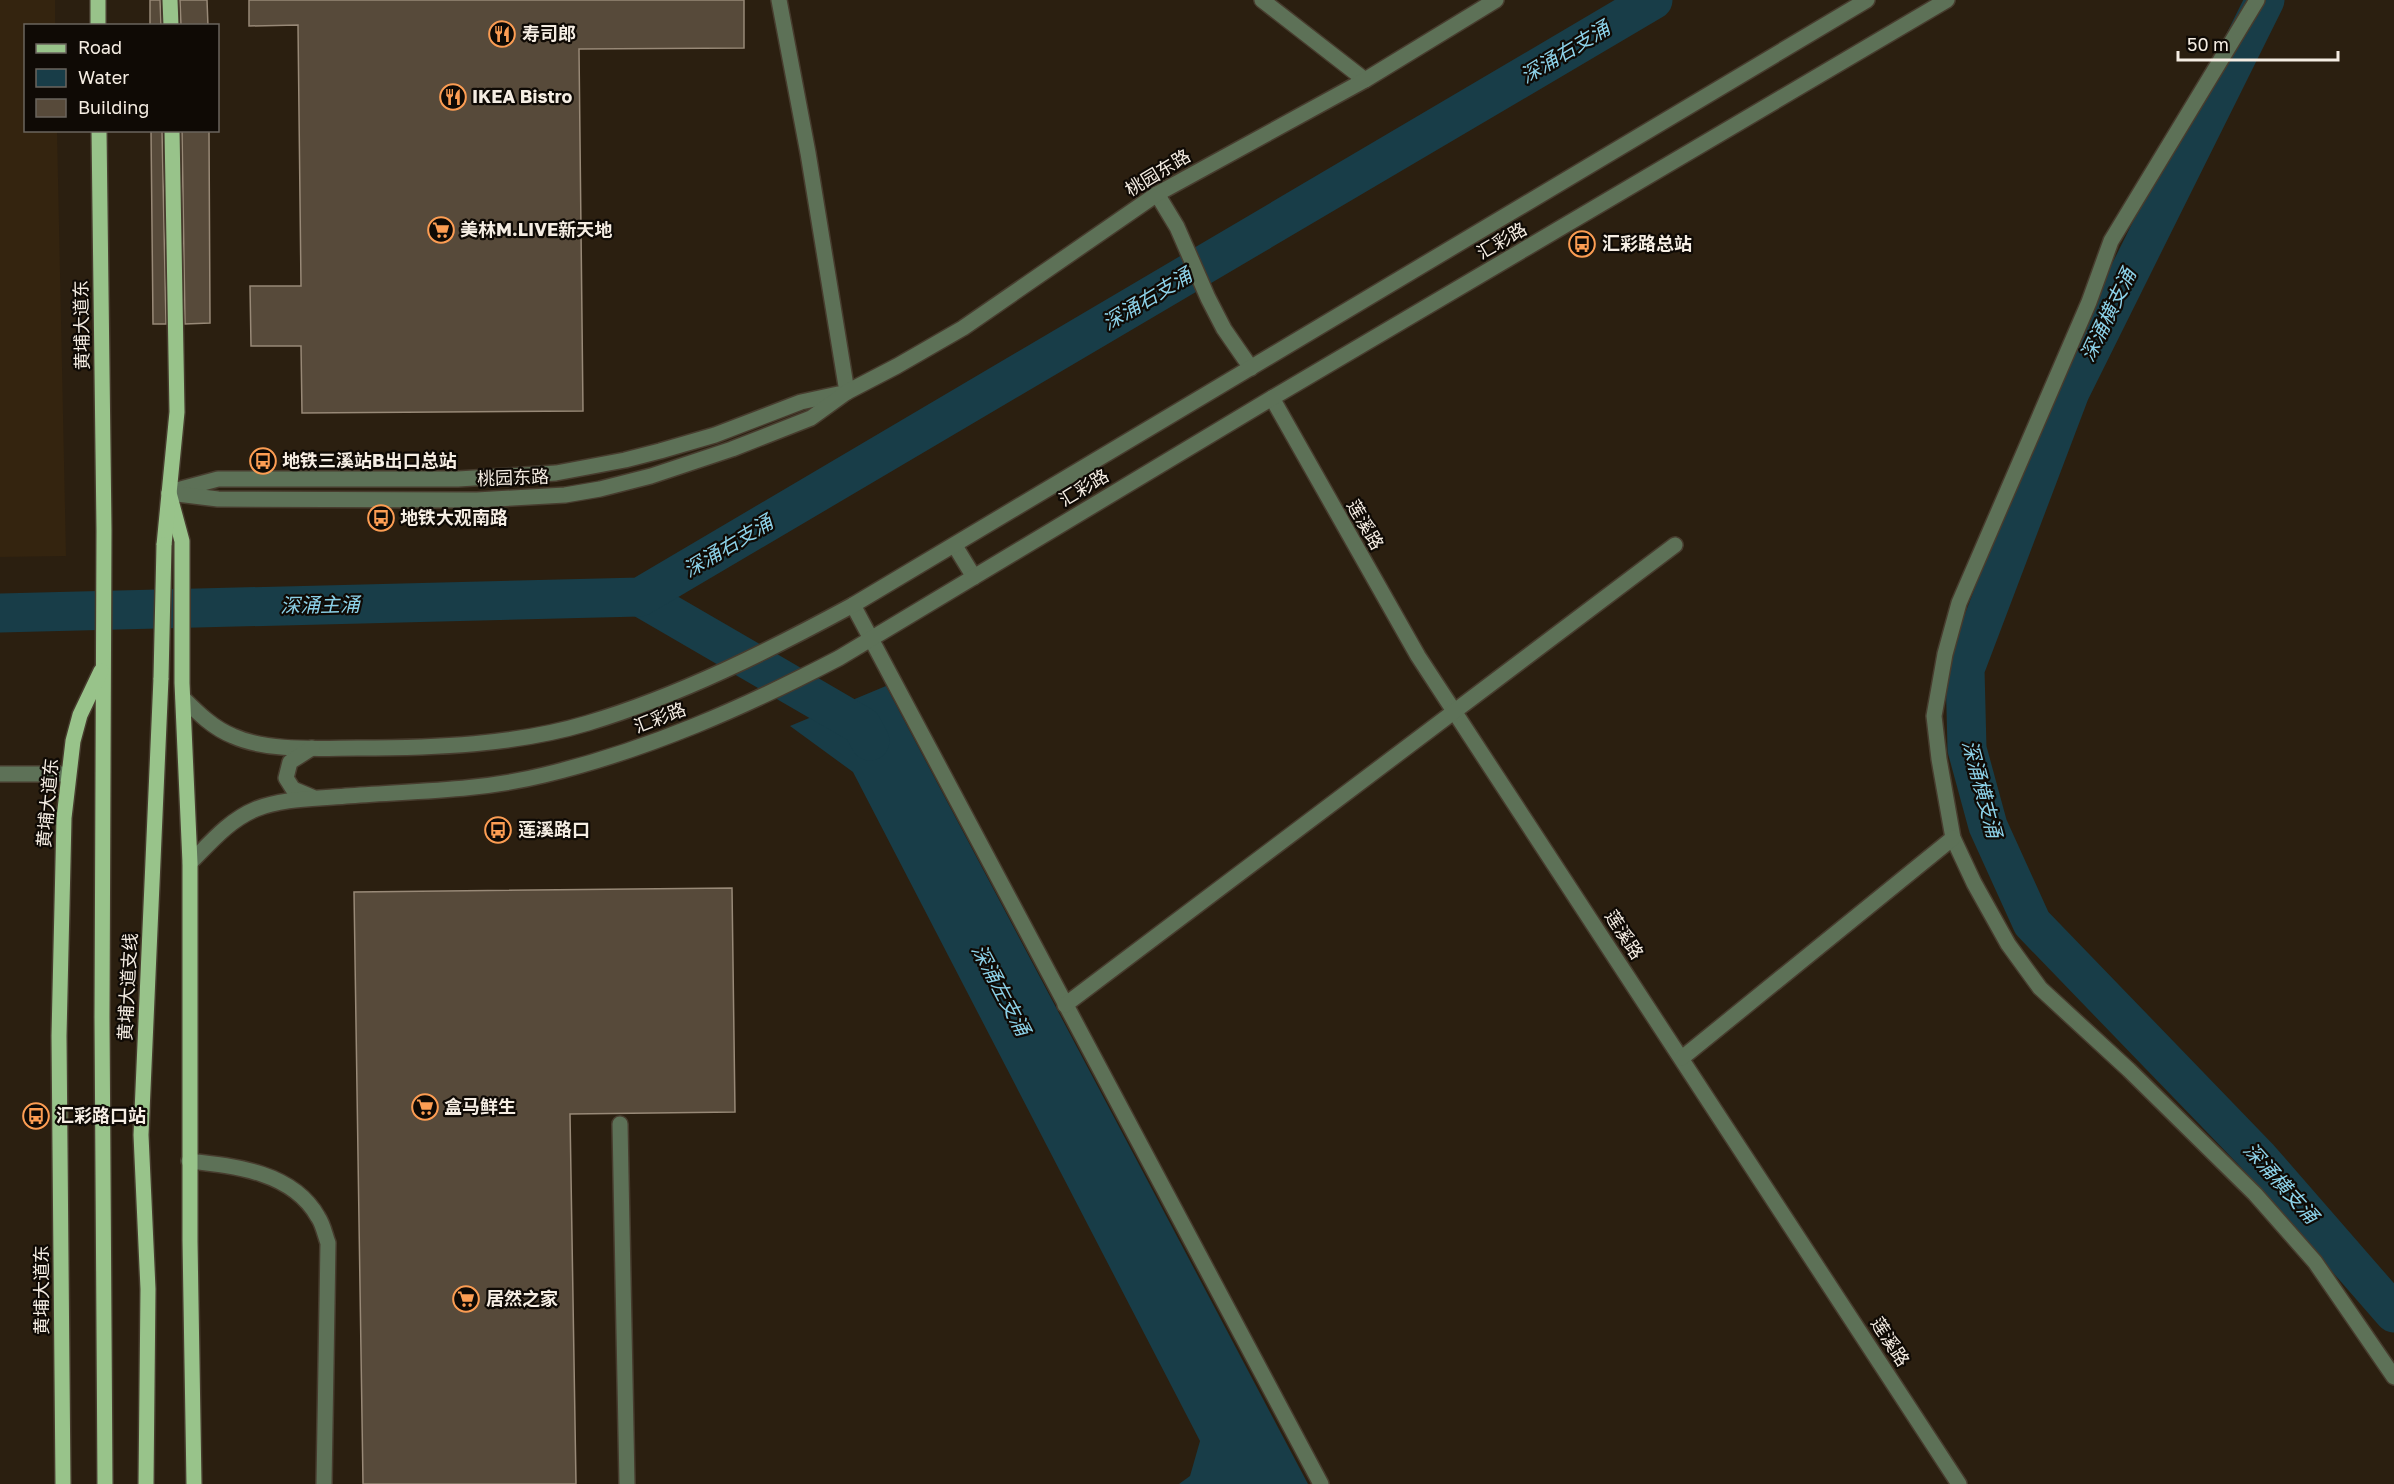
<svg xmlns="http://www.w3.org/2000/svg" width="2394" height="1484" viewBox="0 0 2394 1484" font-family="'Golos Text','Noto Sans SC',sans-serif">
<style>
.built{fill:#34240f}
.water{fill:#183d48}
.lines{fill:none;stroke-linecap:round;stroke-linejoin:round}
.river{stroke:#183d48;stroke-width:39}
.building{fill:#574a3a;stroke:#988977;stroke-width:1.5}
.minor-casing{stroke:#473c2e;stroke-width:18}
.tertiary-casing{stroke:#473c2e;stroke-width:18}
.primary-casing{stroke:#473c2e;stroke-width:18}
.minor{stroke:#5d7157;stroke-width:15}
.tertiary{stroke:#5d7157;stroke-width:15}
.primary{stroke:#98c38a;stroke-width:15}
.primary-bridge-casing{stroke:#473c2e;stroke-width:18;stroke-linecap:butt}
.primary-bridge{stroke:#98c38a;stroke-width:15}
.labels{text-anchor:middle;stroke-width:4.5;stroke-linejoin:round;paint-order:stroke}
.poi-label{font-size:18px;font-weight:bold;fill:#f5ede3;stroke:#0f0a05;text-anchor:start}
.street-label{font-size:18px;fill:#f5ede3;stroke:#0f0a05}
.water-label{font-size:20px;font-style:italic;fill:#8cd1e8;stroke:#0f0a05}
</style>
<rect width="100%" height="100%" fill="#2b1f10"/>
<!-- built -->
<path class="built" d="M0 0H55V25L26 26V130L57 131 66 556 0 557Z"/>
<!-- water -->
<path class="water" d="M886 686 1308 1484H1179L1190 1476 1200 1441 853 772 790 726Z"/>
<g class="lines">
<!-- river -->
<g class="river">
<path d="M2265 0 2070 392 1965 669 1967 749 1988 826 2032 923 2259 1158 2394 1313"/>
<path d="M640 597 862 726 870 741"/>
<path d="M0 613 640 597 1653 0"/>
</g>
</g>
<!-- building -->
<g class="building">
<path d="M150 0H160L161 26H150Z"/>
<path d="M180 0H207L208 26H181Z"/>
<path d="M249 0H744V48L579 49 583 411 302 413 301 346H251L250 286H301L298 25 249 26Z"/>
<path d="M151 130H162L166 324H153Z"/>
<path d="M182 130H209L210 323 185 324Z"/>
<path d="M732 888 735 1112 570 1114 576 1484H363L354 892Z"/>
</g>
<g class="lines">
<!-- minor casing -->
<g class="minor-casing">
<g id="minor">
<path d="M779 0 808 153 847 392"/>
<path d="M1262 0 1365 80"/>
<path d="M2257 0 2111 241 2089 302 1959 603 1945 654 1934 716 1939 759 1953 838 1974 883 2008 944 2040 988 2129 1070 2255 1194 2315 1262 2394 1377"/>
<path d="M1157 194 1177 227 1208 298 1224 329 1251 368"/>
<path d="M1272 398 1418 656 1959 1484"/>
<path d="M853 605 1321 1484"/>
<path d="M0 774H68"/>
<path d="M1065 1005 1675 545"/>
<path d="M1682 1058 1953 838"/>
<path d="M620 1124 627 1484"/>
<path d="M189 1161C235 1166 293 1172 318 1217 323 1224 325 1235 328 1243L324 1484"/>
</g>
</g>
<!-- tertiary casing -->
<g class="tertiary-casing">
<g id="tertiary">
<path d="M177 490 218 479H458L556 473 625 460 660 451 715 435 801 402 838 394"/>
<path d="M169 493 218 499 477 500 565 495 600 489 651 476 732 449 811 418 847 392 897 366 963 328 1157 194 1365 80 1496 0"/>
<path d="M955 546 974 577"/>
<path d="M183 698C198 713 213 728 233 736 268 752 320 748 358 748 434 748 515 745 588 723 681 695 768 651 853 605L1867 0"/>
<path d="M312 748 290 762 286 778 293 789 312 797"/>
<path d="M190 863C210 843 229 820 256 809 283 798 317 799 346 796 412 791 480 791 544 775 648 750 745 707 839 658L1272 398 1947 0"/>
</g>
</g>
<!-- primary casing -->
<g class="primary-casing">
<g id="primary">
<path d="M98 0V26"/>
<path d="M170 0 171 26"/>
<path d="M99 130 104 530 102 1017 105 1484"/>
<path d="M169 493 182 541V683L190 863V1241L194 1484"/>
<path d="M164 545 177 412 172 130"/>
<path d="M63 1484 59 1036 64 818 73 741 80 715 101 671"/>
<path d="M146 1484 148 1289 141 1135 161 678"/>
</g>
</g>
<!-- minor -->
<use href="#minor" class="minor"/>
<!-- tertiary -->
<use href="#tertiary" class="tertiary"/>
<!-- primary -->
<use href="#primary" class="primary"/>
<!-- primary-bridge casing -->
<g class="primary-bridge-casing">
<path id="primary-bridge" d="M161 678 164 545"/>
</g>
<!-- primary-bridge -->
<use href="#primary-bridge" class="primary-bridge"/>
</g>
<!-- icons -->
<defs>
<g id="restaurant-ring" transform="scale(1.35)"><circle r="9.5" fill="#0f0a05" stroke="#fc9d53" stroke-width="1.5"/><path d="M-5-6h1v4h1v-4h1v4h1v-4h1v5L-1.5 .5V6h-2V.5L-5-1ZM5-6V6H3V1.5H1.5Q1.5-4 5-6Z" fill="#fc9d53"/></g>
<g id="supermarket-ring" transform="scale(1.35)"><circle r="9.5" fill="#0f0a05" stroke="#fc9d53" stroke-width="1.5"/><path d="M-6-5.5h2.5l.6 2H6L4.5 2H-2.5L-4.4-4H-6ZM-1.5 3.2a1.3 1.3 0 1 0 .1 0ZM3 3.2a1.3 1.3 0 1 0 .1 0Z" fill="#fc9d53"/></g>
<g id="bus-ring" transform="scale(1.35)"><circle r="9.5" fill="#0f0a05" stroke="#fc9d53" stroke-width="1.5"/><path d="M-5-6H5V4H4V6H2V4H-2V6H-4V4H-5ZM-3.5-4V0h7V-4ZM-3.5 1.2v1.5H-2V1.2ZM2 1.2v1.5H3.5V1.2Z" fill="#fc9d53"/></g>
</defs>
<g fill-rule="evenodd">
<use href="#restaurant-ring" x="502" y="34"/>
<use href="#restaurant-ring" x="453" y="97"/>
<use href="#supermarket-ring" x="441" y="230"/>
<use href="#bus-ring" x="1582" y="244"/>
<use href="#bus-ring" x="263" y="461"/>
<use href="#bus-ring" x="381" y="518"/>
<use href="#bus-ring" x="498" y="830"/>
<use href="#supermarket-ring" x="425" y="1107"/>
<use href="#bus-ring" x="36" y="1116"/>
<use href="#supermarket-ring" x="466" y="1299"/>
</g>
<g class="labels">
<!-- poi labels -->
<g class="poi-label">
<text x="522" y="40">寿司郎</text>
<text x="472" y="103">IKEA Bistro</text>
<text x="460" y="236">美林M.LIVE新天地</text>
<text x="1602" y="250">汇彩路总站</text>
<text x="282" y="467">地铁三溪站B出口总站</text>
<text x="400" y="524">地铁大观南路</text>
<text x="518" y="836">莲溪路口</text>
<text x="444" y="1113">盒马鲜生</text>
<text x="56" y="1122">汇彩路口站</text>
<text x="486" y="1305">居然之家</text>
</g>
<!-- street labels -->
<g class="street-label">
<text transform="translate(1158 173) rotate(-31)" y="6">桃园东路</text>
<text transform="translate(1502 241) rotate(-30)" y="6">汇彩路</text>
<text transform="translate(82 325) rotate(-91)" y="6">黄埔大道东</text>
<text transform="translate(513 478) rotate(-2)" y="6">桃园东路</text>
<text transform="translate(1084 488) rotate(-31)" y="6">汇彩路</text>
<text transform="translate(1365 525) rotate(60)" y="6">莲溪路</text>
<text transform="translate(660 718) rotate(-21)" y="6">汇彩路</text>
<text transform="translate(48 803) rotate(-85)" y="6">黄埔大道东</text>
<text transform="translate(1624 935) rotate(57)" y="6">莲溪路</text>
<text transform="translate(128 987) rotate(-87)" y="6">黄埔大道支线</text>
<text transform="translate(42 1290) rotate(-90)" y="6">黄埔大道东</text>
<text transform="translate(1890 1342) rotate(57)" y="6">莲溪路</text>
</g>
<!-- water labels -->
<g class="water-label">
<text transform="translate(1565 52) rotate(-31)" y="7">深涌右支涌</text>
<text transform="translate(1147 299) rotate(-31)" y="7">深涌右支涌</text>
<text transform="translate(2108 315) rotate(-64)" y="7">深涌横支涌</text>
<text transform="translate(728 546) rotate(-31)" y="7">深涌右支涌</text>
<text transform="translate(320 605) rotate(-1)" y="7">深涌主涌</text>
<text transform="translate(1982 789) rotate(75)" y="7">深涌横支涌</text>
<text transform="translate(1001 990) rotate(62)" y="7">深涌左支涌</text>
<text transform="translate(2281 1183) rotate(48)" y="7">深涌横支涌</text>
</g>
</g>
<!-- legend -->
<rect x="24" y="24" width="195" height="108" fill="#0f0a05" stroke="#6b655e" stroke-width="1.5"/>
<rect x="36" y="44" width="30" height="9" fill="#98c38a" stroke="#6b655e" stroke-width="1.5"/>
<text x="78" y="54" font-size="18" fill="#f5ede3">Road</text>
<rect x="36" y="69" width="30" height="18" fill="#183d48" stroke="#6b655e" stroke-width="1.5"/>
<text x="78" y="84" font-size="18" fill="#f5ede3">Water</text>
<rect x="36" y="99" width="30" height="18" fill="#574a3a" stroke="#6b655e" stroke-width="1.5"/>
<text x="78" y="114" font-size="18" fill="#f5ede3">Building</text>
<!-- scale -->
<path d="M2178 51v9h160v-9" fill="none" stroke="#f5ede3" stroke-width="3"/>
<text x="2187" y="51" font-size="18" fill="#f5ede3" stroke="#0f0a05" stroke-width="4.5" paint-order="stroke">50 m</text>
</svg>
